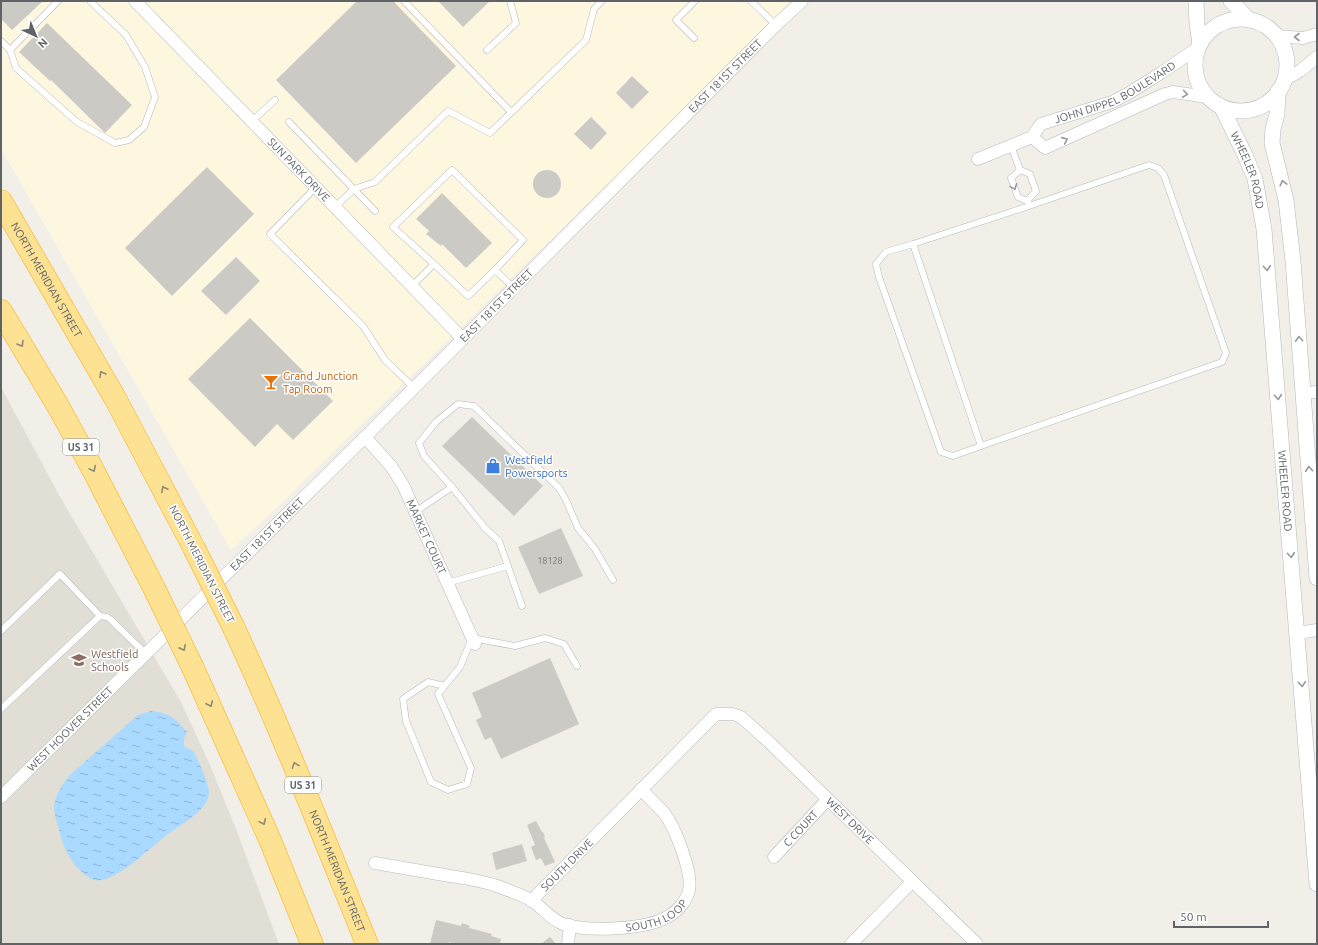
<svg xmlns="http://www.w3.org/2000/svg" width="1318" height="945" viewBox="0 0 1318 945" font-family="Ubuntu,sans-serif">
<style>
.commercial{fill:#fef7e0}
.education{fill:#e1ded6}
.water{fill:url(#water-ripples)}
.building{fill:#cccac5}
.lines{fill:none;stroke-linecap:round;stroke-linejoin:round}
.service-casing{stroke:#b5b8bc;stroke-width:7}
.minor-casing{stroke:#b5b8bc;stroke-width:13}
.tertiary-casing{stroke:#b5b8bc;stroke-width:16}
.motorway-casing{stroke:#f9ab00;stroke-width:23}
.service{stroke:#fff;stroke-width:6}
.minor{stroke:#fff;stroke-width:12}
.tertiary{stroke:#fff;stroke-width:15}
.motorway{stroke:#fde293;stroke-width:22}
.motorway-bridge-casing{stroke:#f9ab00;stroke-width:23;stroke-linecap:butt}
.motorway-bridge{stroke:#fde293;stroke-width:22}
.oneway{stroke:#979a9d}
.oneway2{stroke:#8e8975}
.labels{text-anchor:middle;stroke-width:3;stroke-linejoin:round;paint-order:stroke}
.number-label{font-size:9px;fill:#7a7d7f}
.shield{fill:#fff;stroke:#8f9295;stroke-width:1}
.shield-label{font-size:10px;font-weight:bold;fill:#5f6368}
.street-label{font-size:11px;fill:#5f6368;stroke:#fff}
.food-label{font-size:11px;fill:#c56008;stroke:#fff;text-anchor:start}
.shop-label{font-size:11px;fill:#366cbe;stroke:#fff;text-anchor:start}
.education-label{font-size:11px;fill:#785e54;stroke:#fff;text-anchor:start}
</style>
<defs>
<pattern id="water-ripples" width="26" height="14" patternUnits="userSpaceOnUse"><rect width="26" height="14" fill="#aadaff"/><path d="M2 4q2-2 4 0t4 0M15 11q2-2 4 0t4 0" fill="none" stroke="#8eb4d2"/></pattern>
</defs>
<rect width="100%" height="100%" fill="#f1efe8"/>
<!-- commercial -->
<path class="commercial" d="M1 1H795L266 518 231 550 1 149Z"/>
<!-- education -->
<path class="education" d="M1 387 59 495 181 702 210 765 236 829 279 944H1Z"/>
<!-- water -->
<path class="water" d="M151 711C170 713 175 718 187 732L184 738V746L187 748 192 750C197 755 209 785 209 792 209 808 187 821 175 829 156 841 116 885 94 880 90 879 85 875 82 872 71 863 63 847 60 833 58 825 55 817 54 809 54 796 63 783 71 774L138 715Z"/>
<!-- building -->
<g class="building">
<path d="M1 1H43L12 30 1 19Z"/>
<path d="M357 1H393L456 66 356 163 276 80Z"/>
<path d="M438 1H490L463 27Z"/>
<path d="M47 23 132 105 105 133 51 80 50 81 19 52Z"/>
<path d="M632 76 649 92 632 109 616 93Z"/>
<path d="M591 117 607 133 591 150 574 134Z"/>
<path d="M207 167 254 214 172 296 125 248Z"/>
<circle cx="547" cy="184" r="14"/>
<path d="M442 193 492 243 466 268 442 244 441 246 426 234 429 231 416 219Z"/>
<path d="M236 257 260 281 226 315 201 291Z"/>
<path d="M250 318 333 401 293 440 277 424 255 447 188 379Z"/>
<path d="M472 417 543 486 514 516 442 446Z"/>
<path d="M561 528 583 576 539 594 518 547Z"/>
<path d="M550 658 579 724 501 759 491 737 485 740 476 720 482 717 472 693Z"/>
<path d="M536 821 542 832H543L545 837 544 838 555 862 545 866 541 858 536 860 531 847 535 845 527 825Z"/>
<path d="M522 844 527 861 496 870 492 853Z"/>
<path d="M436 920 461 926 462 923 470 926 469 928 492 934 491 936 501 939 500 944H455L449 942 448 944H430Z"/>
<path d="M550 937 555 943 541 944Z"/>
</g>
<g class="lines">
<!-- service casing -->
<g class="service-casing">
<g id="service">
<path d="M404 1 511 112"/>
<path d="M751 1 776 25"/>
<path d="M694 38 676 20 695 1"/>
<path d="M1 41 10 50 16 68 77 122 115 143 129 140 144 127 155 97 145 67 126 35 90 1"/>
<path d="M10 50 58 1"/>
<path d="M487 50 516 23 510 1"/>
<path d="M252 121 275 100"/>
<path d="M289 122 375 211"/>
<path d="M1011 146 1020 170 1030 174 1036 191 1027 201"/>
<path d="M1020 170 1011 178 1018 197 1027 201 1029 206 1149 165 1158 168 1164 175 1226 353 1222 362 981 446 913 244 1029 206"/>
<path d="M316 187 270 234 363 326 385 360 414 388"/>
<path d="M335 207 354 189 375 182 448 111 490 133 586 40 594 9 602 1"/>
<path d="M913 244 886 252 876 264 879 277 941 452 953 456 981 446"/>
<path d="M434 264 393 227 452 170 523 240 495 270"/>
<path d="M412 286 434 264 468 296 495 270 514 288"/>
<path d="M452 487 485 528 499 541 522 606"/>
<path d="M415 512 452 487 424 456 419 443 436 422 458 404 474 406 559 488 566 500 578 528 595 549 613 580"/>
<path d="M447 583 508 566"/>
<path d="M100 616 107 617 110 619 146 654"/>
<path d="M1 631 60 574 100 616 1 709"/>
<path d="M445 686 428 682 403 699 406 721 431 782 448 790 467 784 471 768 438 694 460 667 472 638 515 646 545 638 564 644 577 666"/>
</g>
</g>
<!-- minor casing -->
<g class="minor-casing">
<g id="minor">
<path id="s1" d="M135 1 463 339"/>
<path d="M1276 36 1303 38 1317 34"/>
<path d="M1284 80 1300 71 1317 57"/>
<path d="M1032 137 1045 148 1165 94 1173 92 1208 97"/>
<path id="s2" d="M978 159 1032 137 1041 124 1112 102 1129 93 1161 73 1199 47"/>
<path d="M1303 393 1317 392"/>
<path id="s3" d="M365 437 391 466 403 485 475 644"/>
<path d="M1298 633 1317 630"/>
<path id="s4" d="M1 797 365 437 776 25 802 1"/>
<path id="s5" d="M774 857 827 800"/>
<path id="s6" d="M375 863C398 867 421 871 444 875 462 878 480 880 497 886 508 890 521 895 531 900 542 907 550 919 563 924 587 932 647 930 669 916 678 911 687 900 689 890 693 873 675 827 664 813 657 805 648 797 641 789"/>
<path id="s7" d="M531 901 716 714H733L741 717 769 742 977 944"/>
<path d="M568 944 570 925"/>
<path d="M851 944 912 882"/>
</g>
</g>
<!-- tertiary casing -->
<g class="tertiary-casing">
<g id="tertiary">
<path d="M1196 1 1197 24 1200 44"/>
<path d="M1231 1 1249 20"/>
<circle cx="1241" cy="65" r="46"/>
<path d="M1278 91 1277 114 1273 129 1272 143 1286 200 1293 261 1317 578"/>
<path id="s8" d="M1221 106 1245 155 1255 179 1264 229 1317 884"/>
</g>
</g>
<!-- motorway casing -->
<g class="motorway-casing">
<g id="motorway">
<path id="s9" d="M1 201 115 398 194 548"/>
<path d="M1 311 58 406 91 466 154 588"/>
<path id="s10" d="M234 628C282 732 324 838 367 944"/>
<path d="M193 668 270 840 312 944"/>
</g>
</g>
<!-- service -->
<use href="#service" class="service"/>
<!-- minor -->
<use href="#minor" class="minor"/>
<!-- tertiary -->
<use href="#tertiary" class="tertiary"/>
<!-- motorway -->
<use href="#motorway" class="motorway"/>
<!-- motorway-bridge casing -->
<g class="motorway-bridge-casing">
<g id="motorway-bridge">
<path d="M194 548 234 628"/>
<path d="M154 588 193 668"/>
</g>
</g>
<!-- motorway-bridge -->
<use href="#motorway-bridge" class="motorway-bridge"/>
</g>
<!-- one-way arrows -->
<defs><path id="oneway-chevron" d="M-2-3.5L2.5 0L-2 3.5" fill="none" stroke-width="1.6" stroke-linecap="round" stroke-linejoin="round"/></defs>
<g class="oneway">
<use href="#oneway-chevron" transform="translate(1297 37) rotate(180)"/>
<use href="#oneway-chevron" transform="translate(1185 94) rotate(8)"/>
<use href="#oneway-chevron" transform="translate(1065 140) rotate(-24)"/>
<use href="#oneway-chevron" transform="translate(1283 183) rotate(-104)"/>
<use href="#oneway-chevron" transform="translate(1014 187) rotate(69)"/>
<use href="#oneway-chevron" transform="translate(1267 268) rotate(85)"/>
<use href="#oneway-chevron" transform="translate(1299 339) rotate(-94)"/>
<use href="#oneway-chevron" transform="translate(1278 397) rotate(85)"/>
<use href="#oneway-chevron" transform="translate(1309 469) rotate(-94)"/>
<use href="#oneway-chevron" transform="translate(1291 555) rotate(85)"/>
<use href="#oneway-chevron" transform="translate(1302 684) rotate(86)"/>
</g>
<g class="oneway2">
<use href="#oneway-chevron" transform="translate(21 344) rotate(59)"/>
<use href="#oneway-chevron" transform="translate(102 374) rotate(-120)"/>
<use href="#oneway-chevron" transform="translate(93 469) rotate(62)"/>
<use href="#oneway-chevron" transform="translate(164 489) rotate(-117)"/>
<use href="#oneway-chevron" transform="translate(183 648) rotate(64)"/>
<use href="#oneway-chevron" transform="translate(210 704) rotate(65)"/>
<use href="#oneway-chevron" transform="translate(295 765) rotate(-111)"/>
<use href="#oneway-chevron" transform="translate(263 822) rotate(66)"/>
</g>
<!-- icons -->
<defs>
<g id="bar-bare" transform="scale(1.2)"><path d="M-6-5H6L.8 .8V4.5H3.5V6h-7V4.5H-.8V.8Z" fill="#e8710a" stroke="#fff" stroke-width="2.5" paint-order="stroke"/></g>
<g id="shop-bare" transform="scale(1.2)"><path d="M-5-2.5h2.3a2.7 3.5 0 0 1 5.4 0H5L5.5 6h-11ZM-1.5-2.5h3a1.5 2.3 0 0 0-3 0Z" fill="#3f7fe0" stroke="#fff" stroke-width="2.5" paint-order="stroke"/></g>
<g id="school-bare" transform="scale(1.2)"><path d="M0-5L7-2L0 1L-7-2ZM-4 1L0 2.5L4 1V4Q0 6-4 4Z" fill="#8d6e63" stroke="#fff" stroke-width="2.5" paint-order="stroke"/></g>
</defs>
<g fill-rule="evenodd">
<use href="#bar-bare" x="271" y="382"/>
<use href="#shop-bare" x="493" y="466"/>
<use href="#school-bare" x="79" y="660"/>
</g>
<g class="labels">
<!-- number labels -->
<g class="number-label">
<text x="550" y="564">18128</text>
</g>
<!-- shield labels -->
<g class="shield">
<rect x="63" y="439" width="36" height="16" rx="3"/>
<rect x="285" y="777" width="36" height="16" rx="3"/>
</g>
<g class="shield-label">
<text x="81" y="451">US 31</text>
<text x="303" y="789">US 31</text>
</g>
<!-- street labels -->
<g class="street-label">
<text dy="4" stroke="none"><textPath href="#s4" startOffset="1022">EAST 181ST STREET</textPath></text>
<text dy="4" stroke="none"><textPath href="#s2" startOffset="155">JOHN DIPPEL BOULEVARD</textPath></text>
<text dy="4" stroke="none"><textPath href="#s1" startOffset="235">SUN PARK DRIVE</textPath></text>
<text dy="4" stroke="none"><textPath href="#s8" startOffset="70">WHEELER ROAD</textPath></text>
<text dy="4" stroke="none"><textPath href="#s9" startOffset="91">NORTH MERIDIAN STREET</textPath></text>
<text dy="4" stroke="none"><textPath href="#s4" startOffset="698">EAST 181ST STREET</textPath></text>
<text dy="4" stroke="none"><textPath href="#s8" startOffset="394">WHEELER ROAD</textPath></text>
<text dy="4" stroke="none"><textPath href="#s4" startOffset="374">EAST 181ST STREET</textPath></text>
<text dy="4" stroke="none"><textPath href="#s3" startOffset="118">MARKET COURT</textPath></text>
<text transform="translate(202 564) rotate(63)" y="4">NORTH MERIDIAN STREET</text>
<text dy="4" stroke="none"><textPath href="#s4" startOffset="97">WEST HOOVER STREET</textPath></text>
<text dy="4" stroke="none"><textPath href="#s7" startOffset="439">WEST DRIVE</textPath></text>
<text dy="4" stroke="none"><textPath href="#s5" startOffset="39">C COURT</textPath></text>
<text dy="4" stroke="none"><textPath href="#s7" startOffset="51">SOUTH DRIVE</textPath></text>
<text dy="4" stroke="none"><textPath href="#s10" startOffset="264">NORTH MERIDIAN STREET</textPath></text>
<text dy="4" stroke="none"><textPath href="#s6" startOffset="298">SOUTH LOOP</textPath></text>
</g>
<!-- food labels -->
<g class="food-label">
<text x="283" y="380">Grand Junction<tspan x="283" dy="13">Tap Room</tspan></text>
</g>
<!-- shop labels -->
<g class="shop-label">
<text x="505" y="464">Westfield<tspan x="505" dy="13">Powersports</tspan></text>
</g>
<!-- education labels -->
<g class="education-label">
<text x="91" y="658">Westfield<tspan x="91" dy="13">Schools</tspan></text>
</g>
</g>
<!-- border -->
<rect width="1318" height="945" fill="none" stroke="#5f6368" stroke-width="4"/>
<!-- north arrow -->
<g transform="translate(36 36) rotate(136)" stroke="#ffffff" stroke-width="3" paint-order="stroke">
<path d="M0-3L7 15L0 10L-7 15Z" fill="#5f6368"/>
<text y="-6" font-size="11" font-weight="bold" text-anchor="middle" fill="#5f6368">N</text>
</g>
<!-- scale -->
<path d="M1174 921v6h94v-6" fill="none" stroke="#5f6368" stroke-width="2"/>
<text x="1180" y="921" font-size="12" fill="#5f6368" stroke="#ffffff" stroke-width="3" paint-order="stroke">50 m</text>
</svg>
